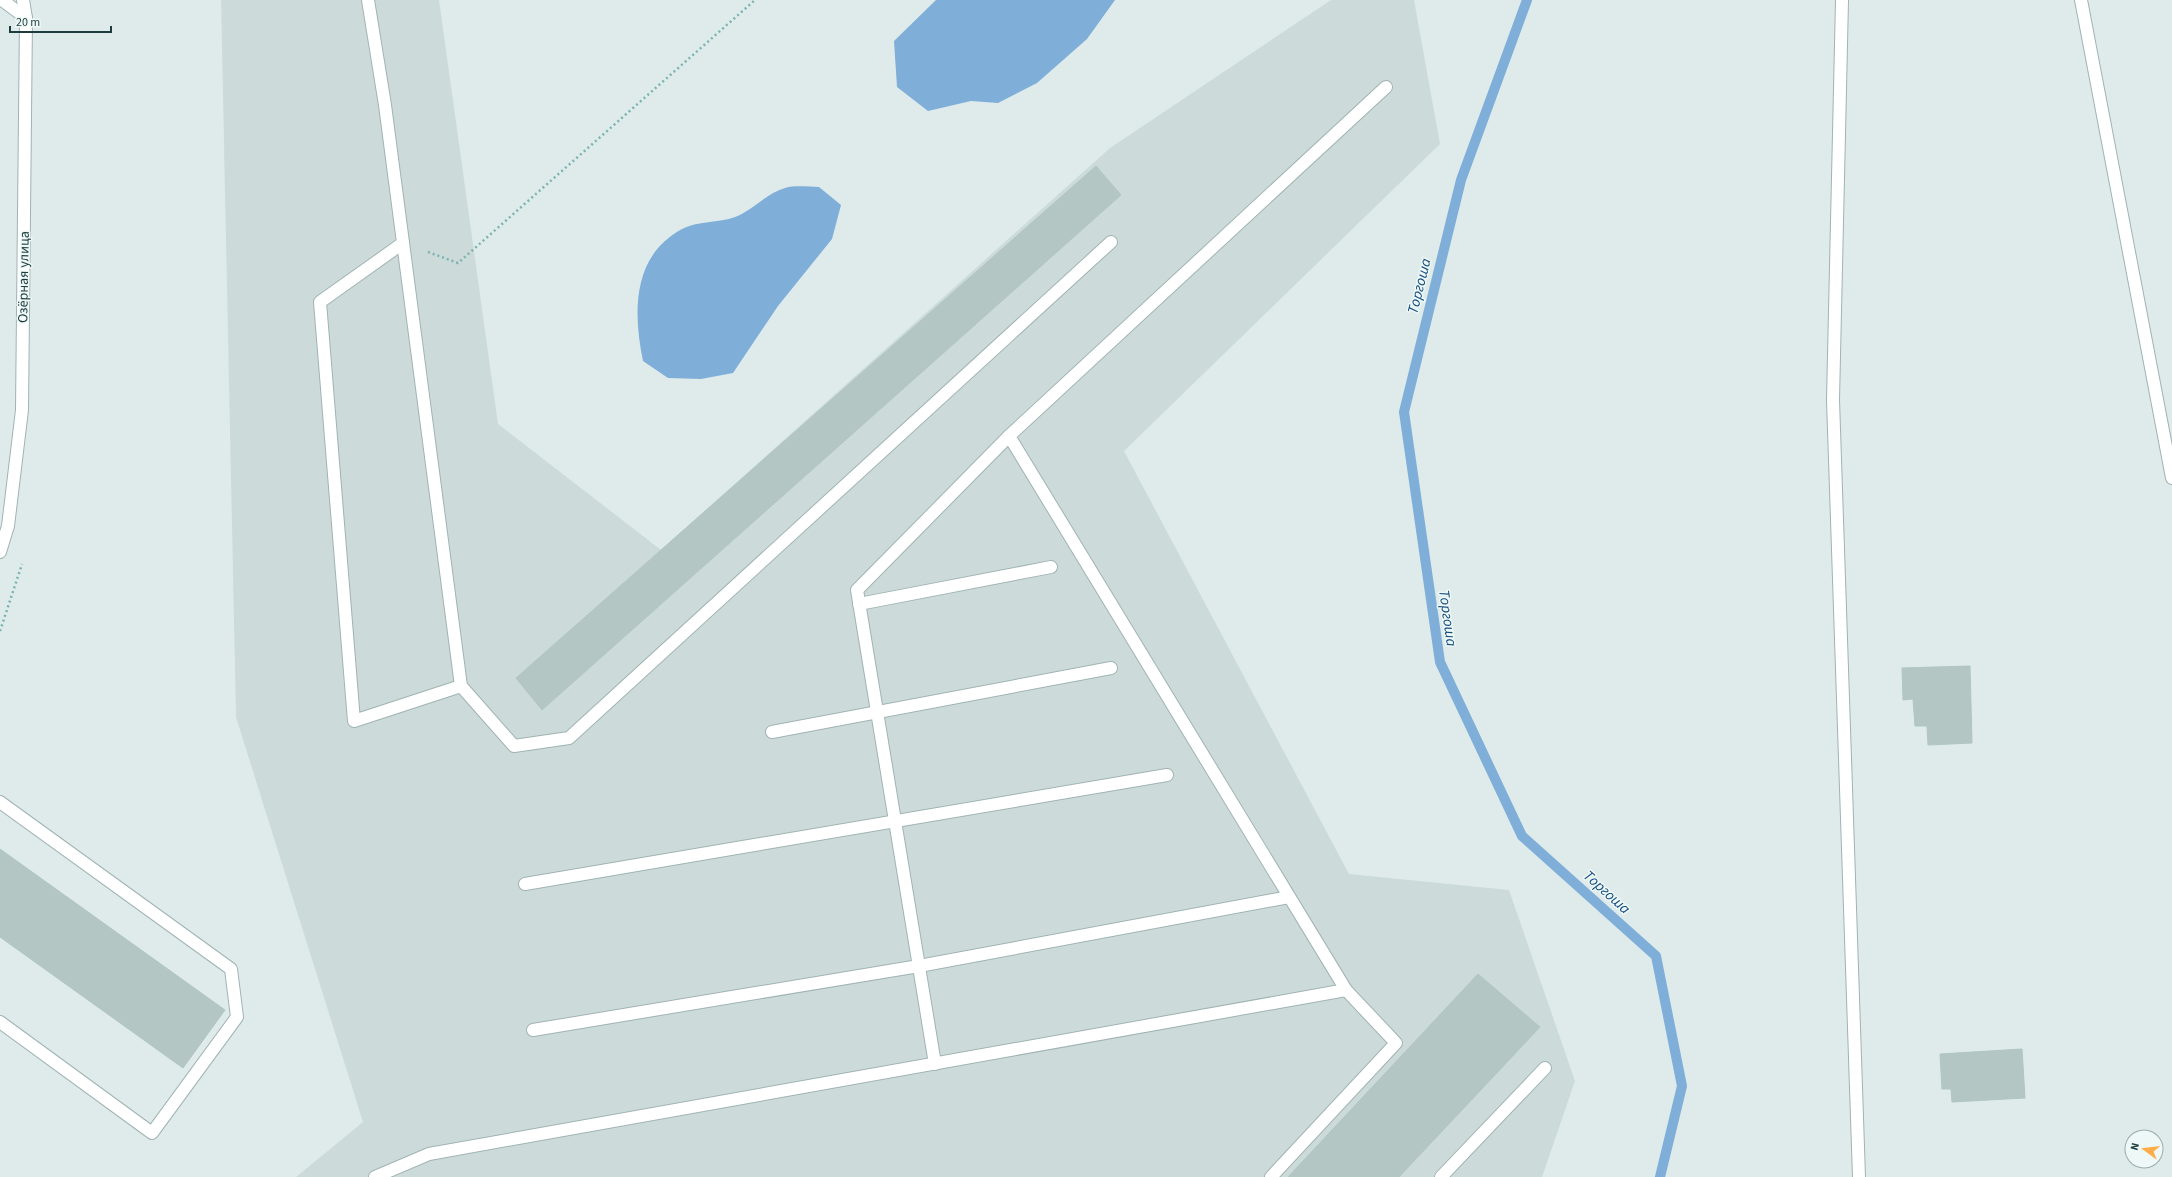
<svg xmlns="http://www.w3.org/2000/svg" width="2172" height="1177" viewBox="0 0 2172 1177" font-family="'Source Sans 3',sans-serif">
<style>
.built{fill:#ccdbd9}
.water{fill:#7faed8}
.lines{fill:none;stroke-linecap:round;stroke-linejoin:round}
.stream{stroke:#7faed8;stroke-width:10}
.building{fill:#b3c6c4;stroke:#b0c6c3}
.minor-casing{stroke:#a0b3b3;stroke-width:14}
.path{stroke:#7ab3b2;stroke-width:2.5;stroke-dasharray:2 3;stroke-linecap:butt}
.minor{stroke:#fff;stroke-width:12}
.labels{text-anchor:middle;stroke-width:3;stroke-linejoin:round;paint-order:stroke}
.street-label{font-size:14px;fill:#1d3c3d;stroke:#eef8f6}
.water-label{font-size:15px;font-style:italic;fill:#114b7f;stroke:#eef8f6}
</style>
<rect width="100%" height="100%" fill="#deebea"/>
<!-- built -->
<path class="built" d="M221 0H439L498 424 661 550 1110 148 1331 0H1414L1440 144 1124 451 1349 874 1509 890 1575 1081 1542 1177H296L363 1122 236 717Z"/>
<!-- water -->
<g class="water">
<path d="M936 0H1115L1087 39 1037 83 998 103 971 101 928 111 897 87 894 41Z"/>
<path d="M819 187 841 205 832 239 778 306 733 373 701 379 668 378 643 361C633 312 632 256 682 229 697 221 719 223 735 217 753 210 767 193 785 188 795 185 809 187 819 187Z"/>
</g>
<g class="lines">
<!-- stream -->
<path class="stream" d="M1527 0 1461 180 1404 412 1440 662 1522 836 1656 956 1682 1086 1660 1177"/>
</g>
<!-- building -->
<g class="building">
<path d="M1096 166 1121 195 542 710 516 678Z"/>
<path d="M1970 666 1972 743 1928 745 1927 726H1915L1913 699 1903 700 1902 668Z"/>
<path d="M0 849 225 1010 183 1068 0 937Z"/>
<path d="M1478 974 1540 1027 1399 1177H1288Z"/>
<path d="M2022 1049 2025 1098 1952 1102 1951 1089H1942L1940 1054Z"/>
</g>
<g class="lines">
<!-- minor casing -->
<g class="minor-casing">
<g id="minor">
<path d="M2 0 26 18"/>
<path d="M368 0 385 105 461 686 514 746 569 738 1111 242"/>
<path d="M1842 0 1833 400 1859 1177"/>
<path d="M2081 0 2172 478"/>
<path d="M403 243 320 302 354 721 461 686"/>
<path d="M0 552 8 526 22 410 26 18 23 0"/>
<path d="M859 604 1051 567"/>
<path d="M772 732 1111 668"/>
<path d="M0 802 231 969 237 1017 152 1133 0 1022"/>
<path d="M525 884 1167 775"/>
<path d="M533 1030 919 966 1289 897"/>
<path d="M935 1064 857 590 1009 436"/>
<path d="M375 1177 429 1154 1346 990 1009 436 1386 87"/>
<path d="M1271 1177 1396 1043 1346 990"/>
<path d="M1441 1177 1545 1068"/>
</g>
</g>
<!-- path -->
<g class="path">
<path d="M428 252 458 263 755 0"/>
<path d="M0 631 22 564"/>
</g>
<!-- minor -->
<use href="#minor" class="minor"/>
</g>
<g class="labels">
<!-- street labels -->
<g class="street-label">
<text transform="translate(23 277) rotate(-89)" y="5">Озёрная улица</text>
</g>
<!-- water labels -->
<g class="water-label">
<text transform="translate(1419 286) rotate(-76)" y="5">Торгоша</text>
<text transform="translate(1448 618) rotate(82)" y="5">Торгоша</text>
<text transform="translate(1607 892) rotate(42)" y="5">Торгоша</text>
</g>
</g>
<!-- north arrow -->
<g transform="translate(2144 1149) rotate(285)"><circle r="19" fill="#eef8f6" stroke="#9aadac"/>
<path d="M0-3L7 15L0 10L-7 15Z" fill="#ffad48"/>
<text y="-6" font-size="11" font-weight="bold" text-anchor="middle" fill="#1d3c3d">N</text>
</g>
<!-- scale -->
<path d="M10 26v6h101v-6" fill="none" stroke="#1d3c3d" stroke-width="2"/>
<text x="16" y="26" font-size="12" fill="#1d3c3d" stroke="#eef8f6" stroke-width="3" paint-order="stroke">20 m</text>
</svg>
